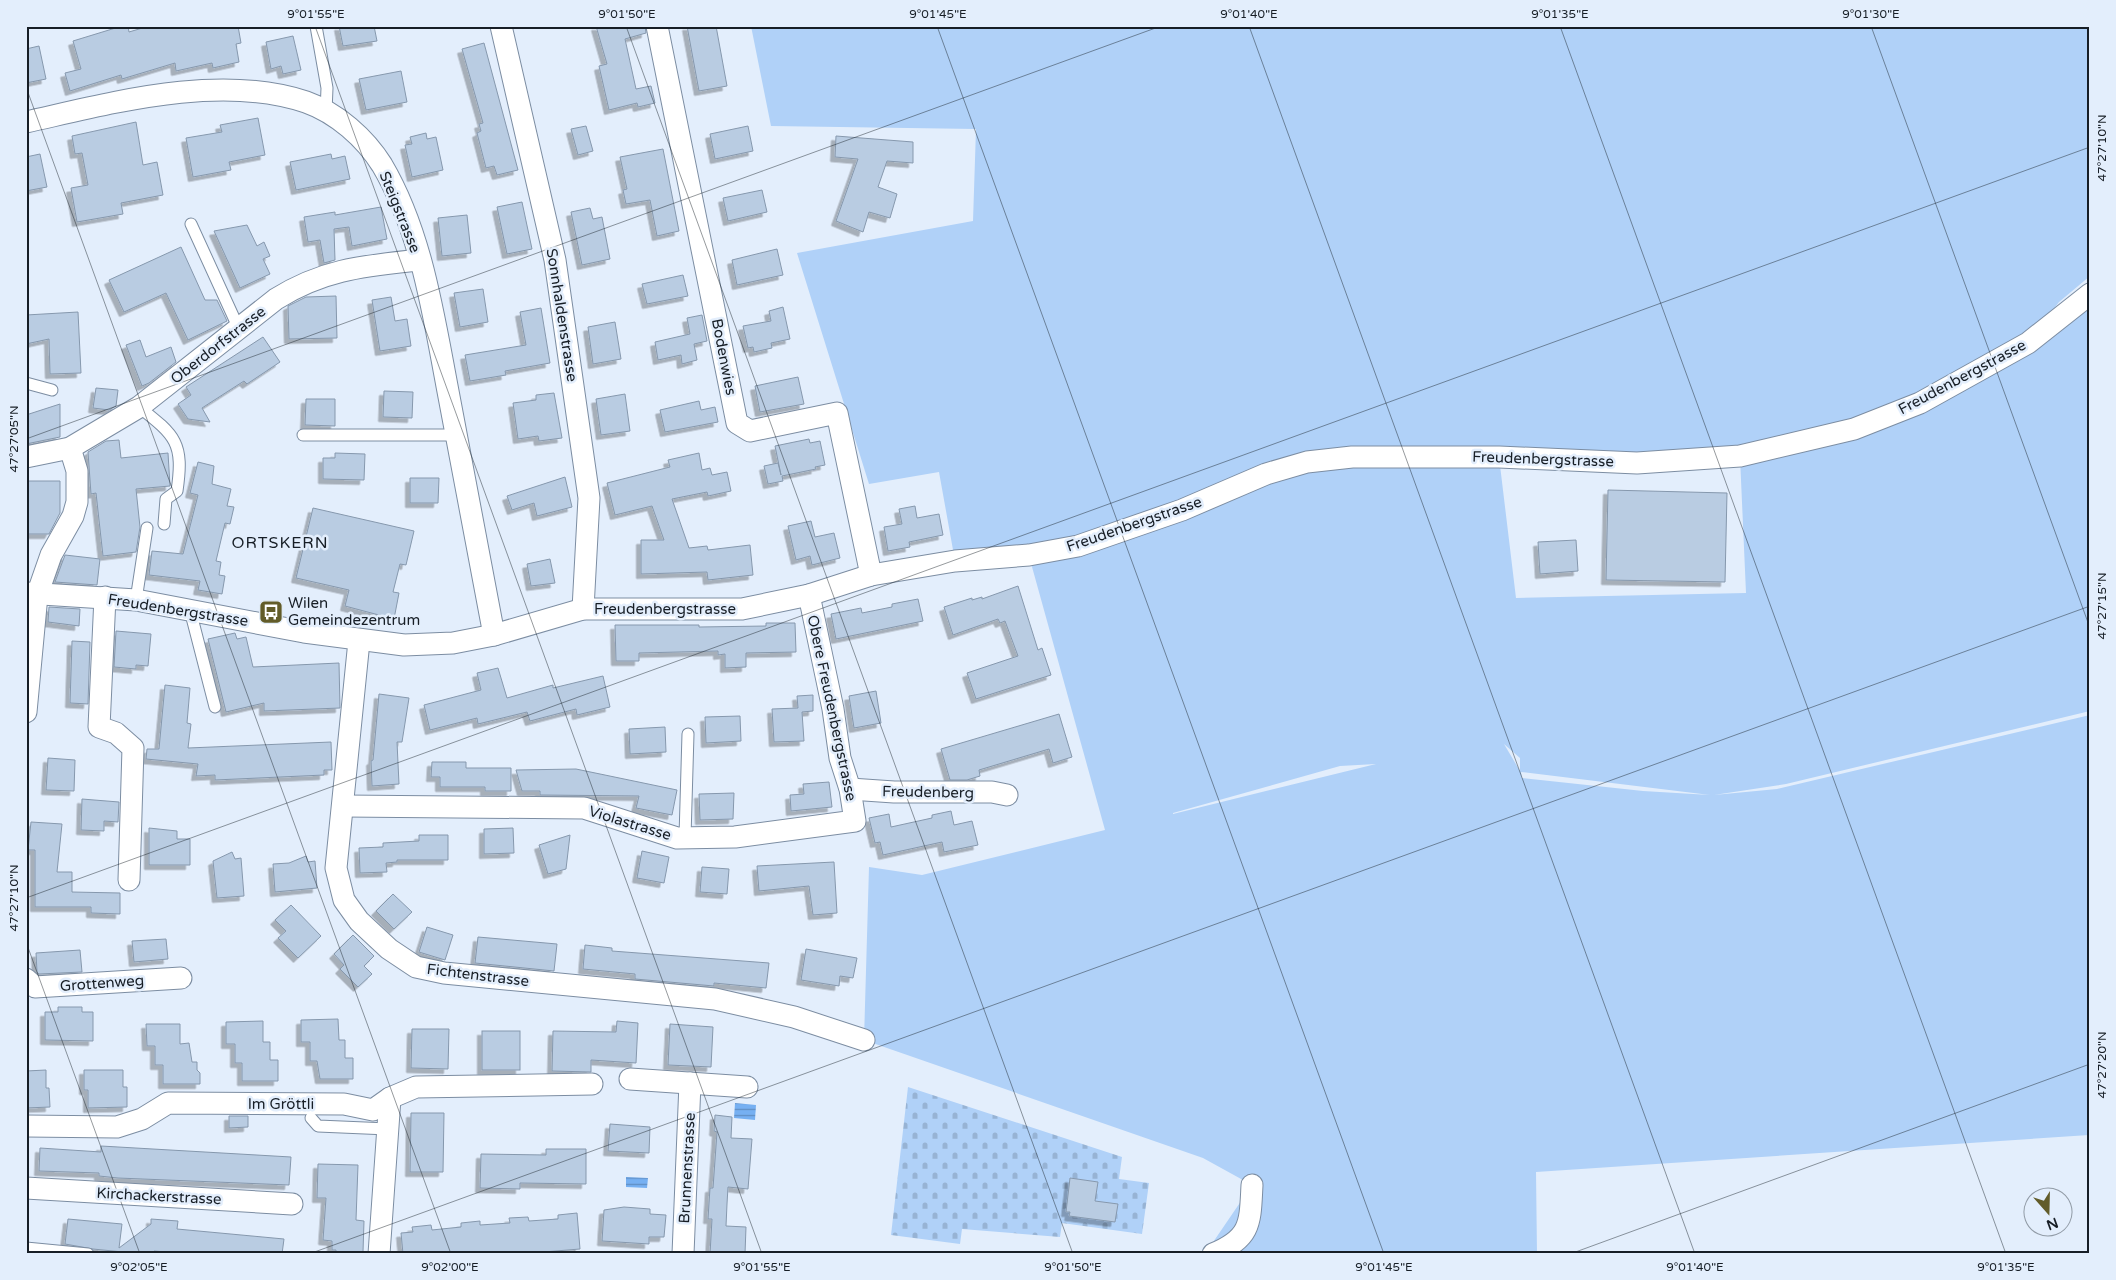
<svg xmlns="http://www.w3.org/2000/svg" width="2116" height="1280" viewBox="0 0 2116 1280" font-family="'Varela Round',sans-serif">
<style>
.grass{fill:#b0d1f8;fill-rule:evenodd}
.cemetery{fill:url(#cemetery-stones)}
.water{fill:url(#water-rules)}
.building{fill:#b9cce2;stroke:#8698ad;filter:url(#shadow)}
.lines{fill:none;stroke-linecap:round;stroke-linejoin:round}
.lane-casing{stroke:#7c8da2;stroke-width:13}
.street-casing{stroke:#7c8da2;stroke-width:23}
.lane{stroke:#fff;stroke-width:11}
.street{stroke:#fff;stroke-width:21}
.ticks{fill:none;stroke:#171e26;stroke-width:1;stroke-opacity:0.45}
.labels{text-anchor:middle;stroke-width:5;stroke-linejoin:round;paint-order:stroke}
.street-label{font-size:15px;fill:#171e26;stroke:#e3eefc}
.poi-label{font-size:15px;fill:#171e26;stroke:#e3eefc;text-anchor:start}
.neighbourhood-label{font-size:16px;letter-spacing:1px;fill:#171e26;stroke:#e3eefc}
.neatline{fill:none;stroke:#171e26;stroke-width:2}
.ticks-label{font-size:12px;text-anchor:middle;fill:#171e26}
</style>
<defs>
<pattern id="cemetery-stones" width="16" height="16" patternUnits="userSpaceOnUse" patternTransform="scale(1.25)"><rect width="16" height="16" fill="#b0d1f8"/><path d="M2 7V4a2 2 0 0 1 4 0v3zM10 15v-3a2 2 0 0 1 4 0v3z" fill="#97b3d4"/></pattern>
<pattern id="water-rules" width="6" height="5" patternUnits="userSpaceOnUse" patternTransform="scale(1.25)"><rect width="6" height="5" fill="#76b0f2"/><path d="M0 2.5h6" fill="none" stroke="#608fc4"/></pattern>
<filter id="shadow"><feDropShadow dx="-4.5" dy="4.5" stdDeviation="0" flood-color="#0004"/></filter>
</defs>
<rect width="100%" height="100%" fill="#e3eefc"/>
<!-- grass -->
<path class="grass" d="M751 26H2090V276L2059 302 2030 340 2090 288V711L1786 784 1714 795 1777 789 2090 715V1138L2089 1135 1536 1172 1537 1254H1205L1252 1185 1203 1158 864 1040 869 867 922 875 1105 830 1029 556 955 561 939 472 869 484 797 253 973 221 976 129 771 126ZM1499 457H1740L1746 593 1516 598ZM1504 744 1520 758V771ZM1376 764 1173 814V813L1340 766ZM1521 772 1710 795 1643 791 1522 778Z"/>
<!-- cemetery -->
<path class="cemetery" d="M908 1087 1122 1157 1119 1179 1149 1183 1142 1234 1062 1223 1060 1237 962 1229 960 1244 891 1235Z"/>
<!-- water -->
<g class="water">
<path d="M735 1103 756 1105 755 1120 734 1118Z"/>
<path d="M626 1177 648 1178 647 1188 626 1187Z"/>
</g>
<!-- building -->
<g class="building">
<path d="M122 26H128L129 32 149 26H238L241 43 236 44 239 62 213 68 212 63 176 71 175 63 122 79 121 75 70 91 65 73 81 69 73 41Z"/>
<path d="M339 26H374L377 41 343 46Z"/>
<path d="M596 26H645L646 33 625 39 636 89 651 86 655 103 638 107 637 103 609 110 599 66 607 64Z"/>
<path d="M687 26H716L727 86 699 91Z"/>
<path d="M293 36 301 70 283 74 281 66 271 69 266 42Z"/>
<path d="M484 43 518 170 497 175 494 166 486 168 477 133 481 131 479 124 483 123 462 49Z"/>
<path d="M39 46 46 79 26 83V49Z"/>
<path d="M401 71 407 102 366 110 359 79Z"/>
<path d="M258 118 265 155 229 162 231 170 193 177 186 138 222 132 220 125Z"/>
<path d="M136 122 143 165 157 162 163 195 121 203 123 214 77 222 71 188 88 185 82 153 75 154 72 136Z"/>
<path d="M586 126 593 151 578 155 571 129Z"/>
<path d="M748 126 753 151 715 159 710 134Z"/>
<path d="M426 133 427 139 436 137 443 170 412 177 405 145 412 144 410 137Z"/>
<path d="M836 136 913 142V163L887 161 878 187 897 194 890 218 869 212 863 232 836 221 858 159 835 157Z"/>
<path d="M663 149 679 231 657 236 650 200 626 204 623 190 627 189 620 157Z"/>
<path d="M40 154 47 187 26 191V157Z"/>
<path d="M331 154 332 159 345 156 350 179 296 190 290 162Z"/>
<path d="M762 190 767 212 728 221 723 198Z"/>
<path d="M522 202 532 249 507 254 497 207Z"/>
<path d="M381 207 387 239 352 246 349 227 334 229 335 260 324 263 320 240 308 242 304 217 335 212V215Z"/>
<path d="M590 208 593 219 602 217 610 259 582 265 571 212Z"/>
<path d="M467 215 471 253 442 256 438 218Z"/>
<path d="M247 225 257 246 264 242 270 256 263 259 270 274 240 288 214 231Z"/>
<path d="M181 247 205 300H217L227 321 188 340 166 293 124 312 109 280Z"/>
<path d="M777 249 783 275 737 285 732 260Z"/>
<path d="M683 275 688 296 647 304 642 284Z"/>
<path d="M483 289 488 322 460 327 454 293Z"/>
<path d="M336 296 337 338 289 339 288 306 306 297Z"/>
<path d="M391 297 395 321 407 319 411 346 380 351 372 300Z"/>
<path d="M783 307 790 339 771 343 772 348 754 352 753 347 748 348 743 326 771 321 769 311Z"/>
<path d="M541 308 550 363 505 371 506 375 470 381 465 355 526 345 520 312Z"/>
<path d="M78 312 81 373 50 374 49 339 26 344V315Z"/>
<path d="M702 315 707 341 694 344 697 360 682 364 681 355 658 360 655 342 690 334 687 318Z"/>
<path d="M615 322 621 359 593 364 588 327Z"/>
<path d="M263 337 280 362 247 384 244 381 202 408 210 422 188 419 178 404 191 395 186 387Z"/>
<path d="M140 340 146 357 171 347 176 362 149 383 142 386 126 345Z"/>
<path d="M798 377 804 404 760 412 755 386Z"/>
<path d="M96 388 118 390 116 406 109 410 93 408Z"/>
<path d="M384 391 413 392 412 418 383 417Z"/>
<path d="M554 393 562 438 539 441 538 436 518 439 513 403 536 400V395Z"/>
<path d="M625 394 630 431 601 435 596 399Z"/>
<path d="M306 399H335V426L305 425Z"/>
<path d="M699 401 701 410 715 407 718 422 665 432 660 410Z"/>
<path d="M60 404V437L26 444V415Z"/>
<path d="M809 439 810 443 820 441 825 465 815 467 816 469 782 476 783 481 768 484 764 466 778 463 781 475 775 446Z"/>
<path d="M119 440 121 458 168 453 170 486 136 489 140 527 136 552 103 556 96 493 91 494 88 452 106 441Z"/>
<path d="M335 453 365 454 364 480 323 479V458H335Z"/>
<path d="M699 453 702 470 710 468 712 475 727 472 731 491 708 496 707 492 672 499 689 548 707 546 708 550 750 545 753 575 708 580 707 572 641 574V540H664L652 506 615 515 607 483 670 467 668 460Z"/>
<path d="M198 462 214 466 212 484 231 489 227 506 234 507 230 524 225 523 216 561 221 562 219 575 225 576 222 594 198 590 200 581 149 575 152 551 183 554 198 495 190 493Z"/>
<path d="M565 477 572 507 537 516 534 503 512 510 507 496Z"/>
<path d="M410 478H439L438 503H410Z"/>
<path d="M26 481H60V513L49 534H26Z"/>
<path d="M1608 490 1727 493 1725 582 1606 580Z"/>
<path d="M915 506 917 518 939 514 943 535 909 542 910 547 888 551 884 527 902 524 899 509Z"/>
<path d="M313 508 414 531 406 565 400 564 393 592 399 593 394 619 345 606 349 590 296 578Z"/>
<path d="M811 521 815 537 834 533 840 558 812 565 810 556 796 560 788 526Z"/>
<path d="M1576 540 1578 571 1540 574 1538 542Z"/>
<path d="M65 555 100 559 97 585 55 582Z"/>
<path d="M550 559 555 583 531 586 527 564Z"/>
<path d="M1018 586 1038 650 1042 648 1051 675 976 699 967 673 1018 656 1005 621 1000 623 998 619 953 635 944 607 972 598V600L982 597V599Z"/>
<path d="M918 599 923 621 836 639 831 614 861 608 862 613 892 607V604Z"/>
<path d="M49 607 80 609 79 626 48 622Z"/>
<path d="M766 623H795L796 652 746 653V667L725 668V654L718 655V651L639 653V661H616L615 625H699V627L766 626Z"/>
<path d="M116 631 151 634 148 666 136 665V669L114 667Z"/>
<path d="M235 633 237 639 246 637 253 667 339 663 340 708 264 711V703L226 712 208 639Z"/>
<path d="M72 641 90 642 88 704 70 703Z"/>
<path d="M498 668 507 698 553 685V688L603 676 610 707 577 715 576 709 530 721 527 712 478 724 477 718 430 730 424 705 481 690 477 673Z"/>
<path d="M165 685 190 688 187 723 191 724 188 748 331 742 332 770H324V775L215 780V775L196 776 198 764 146 759 147 749H159Z"/>
<path d="M876 691 881 723 854 728 849 696Z"/>
<path d="M379 694 409 698 402 742H397L399 784 372 786 371 761 373 760Z"/>
<path d="M813 695V711L802 712 804 741 774 742 772 709 798 708 797 696Z"/>
<path d="M1059 714 1072 757 1053 763 1049 749 979 770 980 776 967 780H950L941 749Z"/>
<path d="M740 716 741 741 706 743 705 717Z"/>
<path d="M665 727 666 752 630 754 629 729Z"/>
<path d="M48 758 75 760 74 791 46 790Z"/>
<path d="M432 762H466V768H511V791H485V787H440V777H431Z"/>
<path d="M576 769 677 790 672 815 636 808 639 796 540 795V791H522L516 770Z"/>
<path d="M829 782 832 807 791 811 790 795 804 794 803 784Z"/>
<path d="M734 793 733 819 700 820 699 794Z"/>
<path d="M82 799 119 802 118 822 104 821V831L81 830Z"/>
<path d="M951 811 954 825 972 821 978 845 944 852 942 842 883 855 880 842 875 843 869 818 889 814 891 827 932 818V815Z"/>
<path d="M31 822 62 824 57 872H72V892L120 893V914L91 913V907H35V850H28Z"/>
<path d="M149 828 177 831V839H190V865H149Z"/>
<path d="M513 828 514 853 484 854V829Z"/>
<path d="M419 835H448V860H397V862L386 863 387 872 360 873 359 848 383 847V843L419 841Z"/>
<path d="M570 835 566 869 548 874 539 845Z"/>
<path d="M642 851 669 857 664 883 637 878Z"/>
<path d="M232 852 235 859 241 858 244 896 217 898 213 861Z"/>
<path d="M306 856 308 862 315 861 317 888 275 892 273 864 289 863Z"/>
<path d="M834 862 837 913 813 915 809 886 759 891 757 866Z"/>
<path d="M702 867 729 869 727 894 700 892Z"/>
<path d="M393 894 412 912 394 929 376 911Z"/>
<path d="M291 905 321 936 298 958 278 938 286 931 275 920Z"/>
<path d="M427 927 453 935 445 960 419 952Z"/>
<path d="M353 935 374 956 364 966 372 974 358 987 340 969 344 965 334 954Z"/>
<path d="M478 937 557 944 554 971 475 963Z"/>
<path d="M166 939 168 959 134 962 132 941Z"/>
<path d="M585 945 612 948V951L769 963 766 988 714 983V986L635 979V974L583 969Z"/>
<path d="M806 949 857 958 853 978 840 976 839 986 801 980Z"/>
<path d="M80 950 82 972 39 974 37 972 36 953Z"/>
<path d="M58 1007H82V1012H93V1041L45 1040V1012H58Z"/>
<path d="M338 1019 339 1040H345V1058H353V1079H320L317 1061H310V1042H301V1020Z"/>
<path d="M263 1021V1042H270V1060H278V1081H242V1063H235V1044H226V1022Z"/>
<path d="M617 1021 638 1023 636 1063 591 1060V1072L552 1071 553 1031 616 1032Z"/>
<path d="M146 1024H180V1044L189 1043 192 1062H197V1070L200 1073V1084H163V1065H155V1046H147Z"/>
<path d="M670 1024 713 1027 711 1067 668 1065Z"/>
<path d="M412 1029H449L448 1069 411 1068Z"/>
<rect x="482" y="1031" width="38" height="39"/>
<path d="M46 1070V1088H49L50 1107 26 1108V1071Z"/>
<path d="M84 1070H123V1087H127V1107L88 1108V1090H84Z"/>
<path d="M411 1113H444L443 1172H410Z"/>
<path d="M715 1115 732 1117 731 1138 752 1139 748 1189 728 1187 727 1204 726 1226 746 1227 745 1254H710L712 1219H708L709 1203 710 1188H713L717 1132 714 1131Z"/>
<path d="M229 1116H248V1127L229 1128Z"/>
<path d="M610 1124 650 1127 649 1153 608 1151Z"/>
<path d="M101 1146 291 1157 289 1185 118 1178 99 1176V1173L39 1171 40 1148 101 1152Z"/>
<path d="M546 1149H586V1184L520 1183V1189L480 1188 481 1154 546 1155Z"/>
<path d="M318 1164 358 1165 356 1220 364 1221 363 1252 336 1254V1250H332V1241L323 1240 326 1198H317Z"/>
<path d="M1070 1178 1098 1182 1095 1201 1118 1204 1115 1222 1069 1216 1070 1212H1066Z"/>
<path d="M624 1207 650 1209V1214L666 1215 664 1237H649V1244L602 1241 604 1210Z"/>
<path d="M577 1213 580 1249 519 1254H403L401 1233 413 1232 412 1227 431 1225 432 1230 461 1227V1223L480 1221V1225L510 1223 509 1218 528 1217 529 1221 558 1219V1215Z"/>
<path d="M68 1219 122 1224 119 1248 151 1224V1219L178 1221 177 1229 284 1239 282 1254H190L154 1251V1254H143L93 1249 65 1244Z"/>
</g>
<g class="lines">
<!-- lane casing -->
<g class="lane-casing">
<g id="lane">
<path d="M316 26 327 88 326 112"/>
<path d="M191 224 239 329"/>
<path d="M26 383 52 390"/>
<path d="M139 407C176 436 184 443 177 491L166 499 164 524"/>
<path d="M303 435H457"/>
<path d="M136 600 147 528"/>
<path d="M190 610 215 707"/>
<path d="M685 837 688 734"/>
<path d="M311 1118 318 1126 388 1129"/>
<path d="M26 1248 88 1254"/>
</g>
</g>
<!-- street casing -->
<g class="street-casing">
<g id="street">
<path d="M501 26 555 260 589 498 583 609"/>
<path d="M657 26 737 423 750 431 837 413 871 575"/>
<path d="M26 122C112 103 219 73 306 102 337 113 365 138 382 165 421 231 433 312 447 386 463 469 478 552 494 635"/>
<path d="M26 457 70 448 139 407 276 299C324 269 364 266 419 260"/>
<path d="M26 593 136 600 304 632 404 645 453 643 494 635 583 609H742L809 595 871 575 955 561 1029 555 1078 546 1182 510 1266 474 1307 462 1352 457H1499L1637 463 1740 456 1854 429 1920 403 2028 343 2090 294"/>
<path d="M105 597 99 727 116 733 133 748 129 880"/>
<path d="M359 641 336 868 344 900 359 921 389 949 416 967 444 973 715 999 794 1017 864 1040"/>
<path d="M26 712 37 595 51 555 73 516 77 502V471L70 448"/>
<path d="M850 789 894 792H992L1007 795"/>
<path d="M344 806 584 808 677 838 735 837 855 821 850 789 840 758 833 709 809 595"/>
<path d="M26 979 35 987 181 978"/>
<path d="M630 1079 747 1087"/>
<path d="M26 1126 117 1127 142 1119 168 1103 344 1104 373 1110 390 1098 416 1087 592 1084"/>
<path d="M26 1188 292 1204"/>
<path d="M379 1254 390 1098"/>
<path d="M683 1254 690 1083"/>
<path d="M1213 1254C1252 1238 1250 1222 1252 1185"/>
</g>
</g>
<!-- lane -->
<use href="#lane" class="lane"/>
<!-- street -->
<use href="#street" class="street"/>
</g>
<!-- ticks -->
<path class="ticks" d="M315 26 762 1254M626 26 1073 1254M937 26 1384 1254M1249 26 1695 1254M1560 26 2006 1254M1871 26 2090 628M26 87 451 1254M26 439 1161 26M26 898 2090 147M26 942 140 1254M309 1254 2090 606M1570 1254 2090 1064"/>
<!-- icons -->
<defs>
<g id="bus-square" transform="scale(1.25)"><rect x="-9" y="-9" width="18" height="18" rx="4" fill="#625c29" stroke="#e3eefc"/><path d="M-5-6H5V4H4V6H2V4H-2V6H-4V4H-5ZM-3.5-4V0h7V-4ZM-3.5 1.2v1.5H-2V1.2ZM2 1.2v1.5H3.5V1.2Z" fill="#fff"/></g>
</defs>
<g fill-rule="evenodd">
<use href="#bus-square" x="271" y="612"/>
</g>
<g class="labels">
<!-- street labels -->
<g class="street-label">
<text transform="translate(400 212) rotate(68)" y="5">Steigstrasse</text>
<text transform="translate(562 315) rotate(81)" y="5">Sonnhaldenstrasse</text>
<text transform="translate(218 345) rotate(-38)" y="5">Oberdorfstrasse</text>
<text transform="translate(724 357) rotate(79)" y="5">Bodenwies</text>
<text transform="translate(1962 377) rotate(-28)" y="5">Freudenbergstrasse</text>
<text transform="translate(1543 459) rotate(2)" y="5">Freudenbergstrasse</text>
<text transform="translate(1134 524) rotate(-19)" y="5">Freudenbergstrasse</text>
<text x="665" y="614">Freudenbergstrasse</text>
<text transform="translate(178 610) rotate(9)" y="5">Freudenbergstrasse</text>
<text transform="translate(832 708) rotate(78)" y="5">Obere Freudenbergstrasse</text>
<text transform="translate(928 792) rotate(1)" y="5">Freudenberg</text>
<text transform="translate(630 823) rotate(17)" y="5">Violastrasse</text>
<text transform="translate(478 975) rotate(7)" y="5">Fichtenstrasse</text>
<text transform="translate(102 983) rotate(-4)" y="5">Grottenweg</text>
<text x="281" y="1109">Im Gröttli</text>
<text transform="translate(687 1168) rotate(-87)" y="5">Brunnenstrasse</text>
<text transform="translate(159 1196) rotate(3)" y="5">Kirchackerstrasse</text>
</g>
<!-- poi labels -->
<g class="poi-label">
<text x="288" y="608">Wilen<tspan x="288" dy="17">Gemeindezentrum</tspan></text>
</g>
<!-- neighbourhood labels -->
<g class="neighbourhood-label">
<text x="280" y="548">ORTSKERN</text>
</g>
</g>
<!-- border -->
<rect width="2116" height="1280" fill="none" stroke="#e3eefc" stroke-width="55"/>
<!-- north arrow -->
<g transform="translate(2048 1212) rotate(160)"><circle r="24" fill="#e3eefc" stroke="#919ba6"/>
<path d="M0-4L9 19L0 12L-9 19Z" fill="#625c29"/>
<text y="-8" font-size="14" font-weight="bold" text-anchor="middle" fill="#171e26">N</text>
</g>
<rect x="28" y="28" width="2060" height="1224" class="neatline"/>
<g class="ticks-label">
<text x="316" y="18">9°01'55"E</text>
<text x="627" y="18">9°01'50"E</text>
<text x="938" y="18">9°01'45"E</text>
<text x="1249" y="18">9°01'40"E</text>
<text x="1560" y="18">9°01'35"E</text>
<text x="1871" y="18">9°01'30"E</text>
<text transform="translate(2102 148) rotate(-90)" y="4">47°27'10"N</text>
<text transform="translate(14 439) rotate(-90)" y="4">47°27'05"N</text>
<text transform="translate(2102 606) rotate(-90)" y="4">47°27'15"N</text>
<text transform="translate(14 898) rotate(-90)" y="4">47°27'10"N</text>
<text transform="translate(2102 1065) rotate(-90)" y="4">47°27'20"N</text>
<text x="139" y="1271">9°02'05"E</text>
<text x="450" y="1271">9°02'00"E</text>
<text x="762" y="1271">9°01'55"E</text>
<text x="1073" y="1271">9°01'50"E</text>
<text x="1384" y="1271">9°01'45"E</text>
<text x="1695" y="1271">9°01'40"E</text>
<text x="2006" y="1271">9°01'35"E</text>
</g>
</svg>
